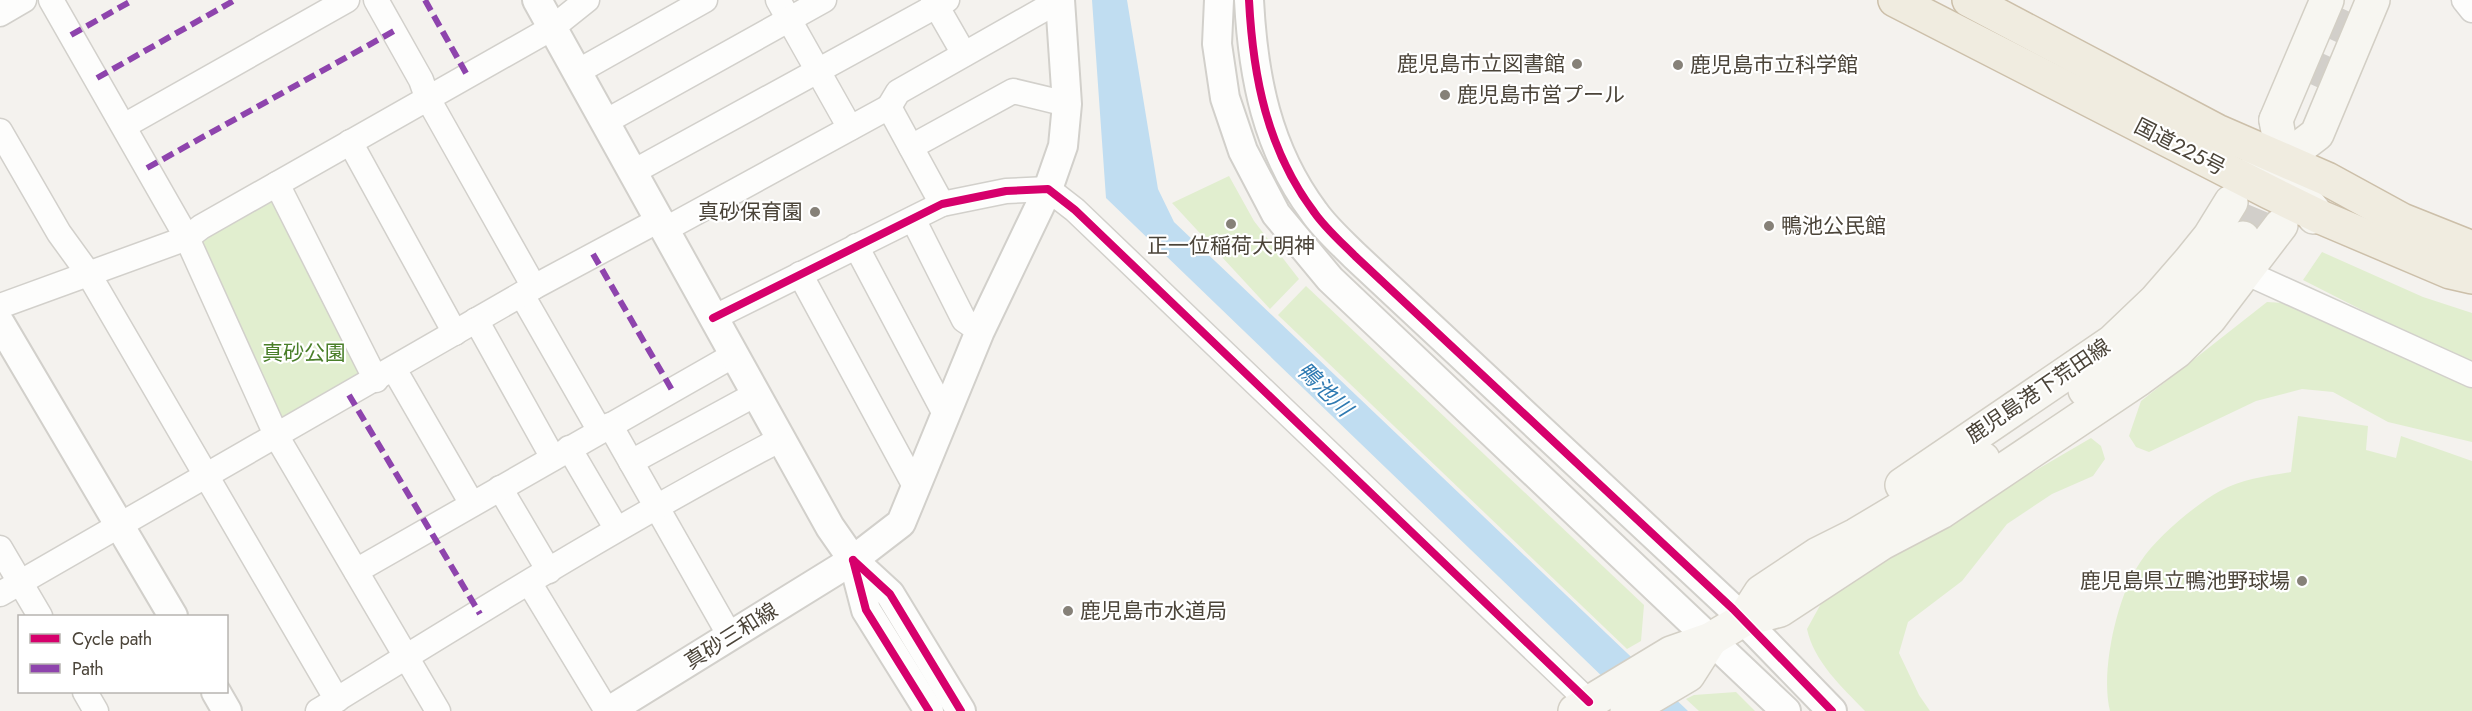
<svg xmlns="http://www.w3.org/2000/svg" width="2472" height="711" viewBox="0 0 2472 711" font-family="Jost,'Noto Sans JP',sans-serif">
<style>
.green{fill:#e1eecf}
.water{fill:#c0ddf1}
.lines{fill:none;stroke-linecap:round;stroke-linejoin:round}
.secondary-tunnel{stroke:#d2cfca;stroke-width:33;stroke-dasharray:33 16;stroke-linecap:butt}
.minor-casing{stroke:#d2d0cb;stroke-width:27}
.tertiary-casing{stroke:#d2d0cb;stroke-width:32}
.secondary-casing{stroke:#d3cfc5;stroke-width:36}
.trunk-casing{stroke:#ccbfa9;stroke-width:36}
.minor{stroke:#fdfdfc;stroke-width:24}
.tertiary{stroke:#fdfdfc;stroke-width:28}
.secondary{stroke:#f7f6f1;stroke-width:33}
.trunk{stroke:#f0ece0;stroke-width:33}
.quiet{stroke:#8e44ad;stroke-width:6;stroke-dasharray:12 6;stroke-linecap:butt}
.cycleway-casing{stroke:#fff;stroke-width:11}
.cycleway{stroke:#d6006c;stroke-width:8}
.poi-dot{fill:#868178;stroke:#fff;stroke-width:2}
.labels{text-anchor:middle;stroke-width:4.5;stroke-linejoin:round;paint-order:stroke}
.poi-label{font-size:21px;fill:#4b4439;stroke:#fff;text-anchor:start}
.street-label{font-size:21px;fill:#4b4439;stroke:#fff}
.park-label{font-size:21px;fill:#4a7f2a;stroke:#fff}
.water-label{font-size:22px;font-style:italic;fill:#2e7ab2;stroke:#fff}
</style>
<rect width="100%" height="100%" fill="#f4f2ee"/>
<!-- green -->
<g class="green">
<path d="M1229 176 1254 221 1299 279 1270 309 1172 203Z"/>
<path d="M271 200 280 202 362 367 359 378 283 420 202 246 206 235Z"/>
<path d="M2322 252 2423 297 2472 313V366L2303 280Z"/>
<path d="M1306 286 1644 605 1641 641 1627 649 1278 315Z"/>
<path d="M2267 302 2298 304 2472 384V442L2388 422 2333 392 2302 389 2256 401 2149 452 2136 447 2129 436 2141 401Z"/>
<path d="M2298 416 2368 426 2366 450 2396 458 2401 436 2472 461V711H2110C2100 672 2117 595 2141 561 2157 537 2195 505 2220 491 2242 479 2267 476 2291 472Z"/>
<path d="M2091 438 2101 446 2105 459 2093 476 2052 494 2007 524 1962 581 1908 622 1899 653 1919 695 1930 711H1865C1842 687 1814 662 1807 629L1823 600 1916 540Z"/>
<path d="M1736 692 1755 711H1699L1686 699 1694 695Z"/>
</g>
<!-- water -->
<path class="water" d="M1092 0H1127L1158 189 1174 222 1688 711H1638L1106 198Z"/>
<g class="lines">
<!-- secondary-tunnel -->
<g class="secondary-tunnel">
<path d="M2308 83 2346 0"/>
<path d="M2243 238 2274 164"/>
</g>
<!-- minor casing -->
<g class="minor-casing">
<g id="minor">
<path d="M51 0 187 238 277 437 438 711"/>
<path d="M376 0 421 80 427 97 534 287"/>
<path d="M778 0 850 128"/>
<path d="M933 0 964 54"/>
<path d="M2464 0 2472 10"/>
<path d="M0 14 24 0"/>
<path d="M577 72 705 0"/>
<path d="M889 107 898 92 1060 0"/>
<path d="M605 122 824 0"/>
<path d="M124 126 347 0"/>
<path d="M0 131 59 233 88 273 337 700"/>
<path d="M350 142 455 333"/>
<path d="M911 147 1013 91 1067 104"/>
<path d="M633 172 947 0"/>
<path d="M277 184 376 380"/>
<path d="M913 219 964 320 980 331"/>
<path d="M664 230 889 107 942 204"/>
<path d="M856 246 945 414"/>
<path d="M2247 273 2472 375"/>
<path d="M800 274 916 488"/>
<path d="M522 295 600 431"/>
<path d="M0 306 187 238 201 227 552 28 587 0"/>
<path d="M713 318 942 204 1006 191 1048 189 1075 210 1589 702"/>
<path d="M476 320 553 458"/>
<path d="M394 369 472 504"/>
<path d="M610 425 730 636"/>
<path d="M569 448 616 528"/>
<path d="M631 462 756 394"/>
<path d="M500 488 549 571"/>
<path d="M0 548 40 616"/>
<path d="M356 571 734 355"/>
<path d="M530 584 607 711"/>
<path d="M0 594 534 287 659 220"/>
<path d="M85 692 96 711"/>
<path d="M318 711C471 617 622 522 781 439"/>
</g>
</g>
<!-- tertiary casing -->
<g class="tertiary-casing">
<g id="tertiary">
<path d="M537 0 830 527 853 560 890 594 961 711"/>
<path d="M1219 0 1217 44 1225 98 1243 151 1276 214 1330 279 1786 711"/>
<path d="M1249 0C1253 77 1267 149 1314 212 1325 228 1341 242 1355 256L1733 609 1832 711"/>
<path d="M0 323 173 616"/>
<path d="M853 560 866 610 929 711"/>
<path d="M216 692 227 711"/>
<path d="M609 711 853 560 901 523 980 331 1048 189 1063 146 1067 104 1060 0"/>
</g>
</g>
<!-- secondary casing -->
<g class="secondary-casing">
<g id="secondary">
<path d="M2276 120 2283 160 2293 185 2318 216 2314 217"/>
<path d="M2276 120 2327 0"/>
<path d="M2257 167 2283 160 2317 134 2373 0"/>
<path d="M2085 390C2147 349 2199 298 2243 238"/>
<path d="M1902 485 2112 342 2155 301 2189 262 2210 236 2231 202"/>
<path d="M1743 620 1761 592 1818 554 1856 535 1983 459"/>
<path d="M1575 711 1671 653 1711 639 1743 620 1780 610 1882 543 1941 512 2139 379 2176 352 2210 318 2281 225"/>
<path d="M1627 711 1688 675 1711 639"/>
</g>
</g>
<!-- trunk casing -->
<g class="trunk-casing">
<g id="trunk">
<path d="M1895 0 2269 192 2318 216 2450 272 2472 277"/>
<path d="M1969 0 2217 131 2327 179 2402 220 2472 248"/>
</g>
</g>
<!-- minor -->
<use href="#minor" class="minor"/>
<!-- tertiary -->
<use href="#tertiary" class="tertiary"/>
<!-- secondary -->
<use href="#secondary" class="secondary"/>
<!-- trunk -->
<use href="#trunk" class="trunk"/>
<!-- quiet -->
<g class="quiet">
<path d="M425 0 467 75"/>
<path d="M71 35 133 0"/>
<path d="M97 78 235 0"/>
<path d="M147 168 394 31"/>
<path d="M593 254 672 390"/>
<path d="M349 395 480 614"/>
</g>
<!-- cycleway casing -->
<g class="cycleway-casing">
<g id="cycleway">
<path d="M1249 0C1253 77 1267 149 1314 212 1325 228 1341 242 1355 256L1733 609 1832 711"/>
<path d="M713 318 942 204 1006 191 1048 189 1075 210 1589 702"/>
<path d="M853 560 890 594 961 711"/>
<path d="M853 560 866 610 929 711"/>
</g>
</g>
<!-- cycleway -->
<use href="#cycleway" class="cycleway"/>
</g>
<!-- markers -->
<g class="poi-dot">
<circle cx="1577" cy="64" r="6"/>
<circle cx="1678" cy="65" r="6"/>
<circle cx="1445" cy="95" r="6"/>
<circle cx="815" cy="212" r="6"/>
<circle cx="1231" cy="224" r="6"/>
<circle cx="1769" cy="226" r="6"/>
<circle cx="2302" cy="581" r="6"/>
<circle cx="1068" cy="611" r="6"/>
</g>
<g class="labels">
<!-- poi labels -->
<g class="poi-label">
<text x="1565" y="71" text-anchor="end">鹿児島市立図書館</text>
<text x="1690" y="72">鹿児島市立科学館</text>
<text x="1457" y="102">鹿児島市営プール</text>
<text x="803" y="219" text-anchor="end">真砂保育園</text>
<text x="1781" y="233">鴨池公民館</text>
<text x="1231" y="253" text-anchor="middle">正一位稲荷大明神</text>
<text x="2290" y="588" text-anchor="end">鹿児島県立鴨池野球場</text>
<text x="1080" y="618">鹿児島市水道局</text>
</g>
<!-- street labels -->
<g class="street-label">
<text transform="translate(2180 147) rotate(27)" y="7">国道225号</text>
<text transform="translate(2038 391) rotate(-34)" y="7">鹿児島港下荒田線</text>
<text transform="translate(731 636) rotate(-32)" y="7">真砂三和線</text>
</g>
<!-- park labels -->
<g class="park-label">
<text x="304" y="360">真砂公園</text>
</g>
<!-- water labels -->
<g class="water-label">
<text transform="translate(1325 389) rotate(44)" y="8">鴨池川</text>
</g>
</g>
<!-- legend -->
<rect x="18" y="615" width="210" height="78" fill="#ffffff" stroke="#b7b4b0" stroke-width="1.5"/>
<rect x="30" y="634" width="30" height="9" fill="#d6006c" stroke="#b7b4b0" stroke-width="1.5"/>
<text x="72" y="645" font-size="18" fill="#4b4439">Cycle path</text>
<rect x="30" y="664" width="30" height="9" fill="#8e44ad" stroke="#b7b4b0" stroke-width="1.5"/>
<text x="72" y="675" font-size="18" fill="#4b4439">Path</text>
</svg>
